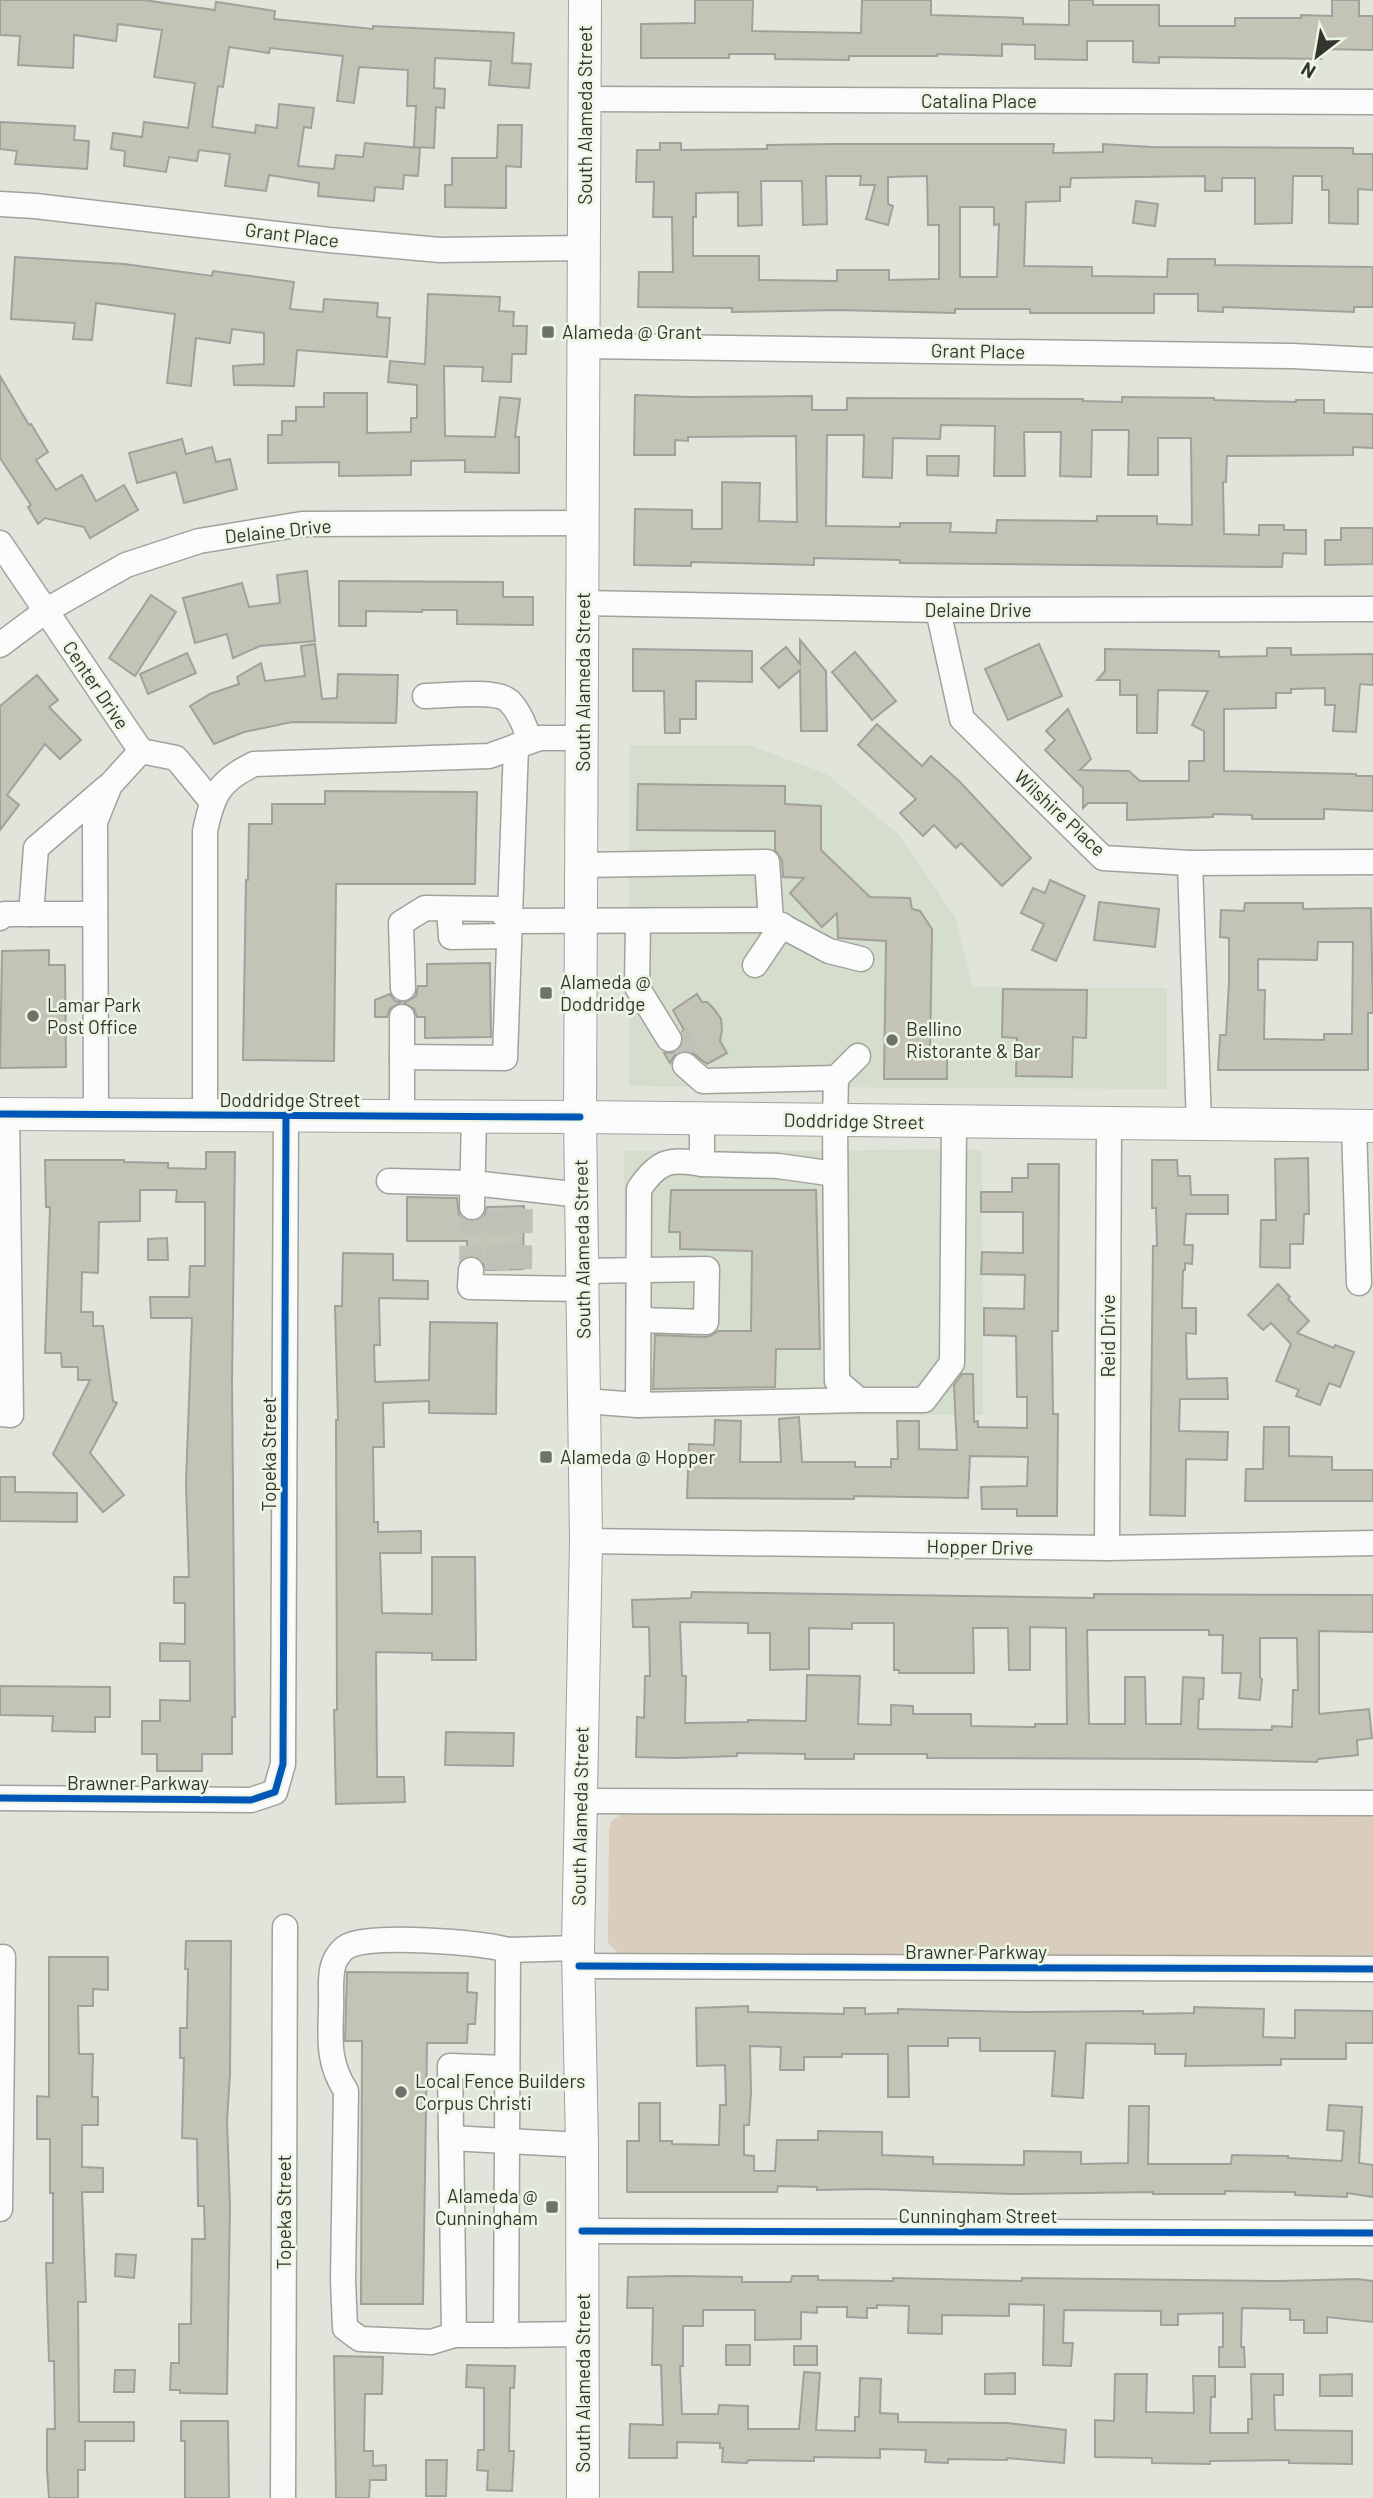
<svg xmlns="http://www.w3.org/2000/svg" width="1373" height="2498" viewBox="0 0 1373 2498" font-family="Barlow,sans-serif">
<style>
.built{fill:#d5ddcc}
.green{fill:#d9cdbd}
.building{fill:#c4c4b6;stroke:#a0a19a;stroke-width:2;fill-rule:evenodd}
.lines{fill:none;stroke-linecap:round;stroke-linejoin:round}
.minor-tunnel{stroke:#bdc1b8;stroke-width:24;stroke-dasharray:24 12;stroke-linecap:butt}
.minor-casing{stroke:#a0a39c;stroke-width:27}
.major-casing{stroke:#a0a39c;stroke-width:34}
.minor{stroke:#fafbfa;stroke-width:24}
.major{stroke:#fafbfa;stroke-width:32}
.cycleway-casing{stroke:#edf5e4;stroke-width:11}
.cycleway{stroke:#0057b8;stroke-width:7}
.poi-dot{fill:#6f726b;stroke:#edf5e4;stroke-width:2.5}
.labels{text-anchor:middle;stroke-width:5;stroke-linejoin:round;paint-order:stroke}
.street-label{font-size:19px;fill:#32352e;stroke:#edf5e4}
.poi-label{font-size:19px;fill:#32352e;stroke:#edf5e4;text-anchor:start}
</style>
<rect width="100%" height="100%" fill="#e0e4db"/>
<!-- built -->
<g class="built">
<path d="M630 745H748L827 774 900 836 955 917 973 987 1167 988V1089L629 1086Z"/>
<path d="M982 1150 983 1415 626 1416 624 1151Z"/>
</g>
<!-- green -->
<path class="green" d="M622 1814 1373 1816V1956L622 1954 613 1949 608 1942 609 1829 611 1821Z"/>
<!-- building -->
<g class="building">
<path d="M0 0H143L215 10 216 2 275 11 274 19 373 29V26L514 33 512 63 531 64 529 88 489 85 491 61 435 58 434 88 445 89 444 108 436 107 434 148 414 147 416 106H407L408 70 359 67 354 103 337 101 343 56 270 48 269 53 229 47 223 87 218 86 212 127 255 133 256 125 277 128 279 104 314 108 311 128 304 127 298 166 334 169 336 155 363 157 365 143 420 148 418 176 404 175 403 189 375 187 374 201 318 196 319 183 269 175 266 191 225 186 230 154 199 150 197 161 169 157 166 172 124 166 125 151 111 149 113 133 142 137 144 122 188 128 195 83 154 77 162 30 118 24 116 41 74 35 73 68 18 65 20 36 0 35Z"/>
<path d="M695 0H753L752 31 861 33 862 0H931V15L1023 18V24L1069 25V0H1093V5H1159V26H1235V18H1301V15L1332 16V0H1359V16H1373V50L1322 49 1321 59 1159 57V63L1133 62V41H1087V60L1035 59V45L1002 44V56L937 54V56H849V60L775 59V54H729V58H641V24L695 23Z"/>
<path d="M0 122 75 126 74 140 89 141 87 169 15 164 17 151 0 149Z"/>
<path d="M498 125H522L521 167 506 166V208L445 207V185H452V158H497Z"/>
<path d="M660 143H681V150L767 149V145L833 144H1054L1053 153 1103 152V144L1151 147 1353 148V154H1373V190L1358 189V224L1329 223V190H1322V176H1293L1292 223 1255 224V178H1222V191H1205V176L1071 178 1070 187H1060V201L1026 202 1024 266 1092 267V276L1167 277 1168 259H1215V265L1373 267V307H1354V312L1223 307V312L1198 311V294H1154V313H1030V309H955V313L837 310 732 312V308L638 307 639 272H673L672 217H653L654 182H636L637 150H660ZM826 176H861L860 185H875L866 219 888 225 893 206 888 204V177L927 176 928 225H939V279L889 280V270H837V281L759 280V256H693V217H696V193L738 192V226L762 225 761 181H802L803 225 827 224ZM960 207H994V225L999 224 997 277H960Z"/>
<path d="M1136 201 1158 204 1155 226 1133 223Z"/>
<path d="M15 257 124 264 212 276 213 271 294 282 290 309 323 312 324 299 378 303 377 317 390 318 387 357 297 350 294 386 234 385 233 366 264 364V333L232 329 230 343 196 338 191 386 167 383 175 314 96 303 92 340 73 339 75 323 11 319Z"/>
<path d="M428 294 500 297 499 311 514 312 513 326H527L526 354H512L511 382 482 381 483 367 444 366 445 436 495 437 500 397 520 399 515 437H519V473L465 472V460L411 461V475L339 476V462L268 463V435H282V421H296V407H324V393H367V433L411 432V418H417V385L388 382 390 361 425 364Z"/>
<path d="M0 376 29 425 31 424 48 452 36 460 56 490 82 475 96 501 124 485 138 510 90 538 84 527 45 518 38 524 28 507 31 505 0 458Z"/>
<path d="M635 395 689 397 812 396V410H847V398L1083 399V401L1122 402V397L1214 398V400L1296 402V400H1324V413L1373 414V448L1353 447V455L1227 456 1226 482H1223L1224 534 1259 535V525H1284V530H1306V554L1283 553 1282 567 900 563V560L814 558V565L691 562V566L634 565 635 509 692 510V529H722V482L760 483 759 521 797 522 796 436 688 437V441L675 440V455H634ZM941 425 995 426 994 476H1025L1024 432H1061L1060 476 1091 477 1092 430H1129L1128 475H1158V438H1191L1192 525 1157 524V516H1097V521L997 520 996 533 950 532 951 523H900V527L826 526 827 435H864L863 477 892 478 893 438 940 439Z"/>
<path d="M182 439 186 454 212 447 216 462 230 459 237 489 184 503 176 472 137 483 129 453Z"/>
<path d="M927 456H959L958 476 927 475Z"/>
<path d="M1341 528H1373V564L1325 565V540H1341Z"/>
<path d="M307 571 315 641 260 646 233 658 227 634 195 643 183 598 242 583 249 607 280 603 277 575Z"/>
<path d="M339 581 503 582V597H533V625L457 624V610H422V612L366 611V626H339Z"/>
<path d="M151 595 176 612 135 676 109 658Z"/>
<path d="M800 640 826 671 827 731H801L800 670 779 688 761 668 786 647 800 664Z"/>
<path d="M315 644 322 699 337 698 338 674 398 675 396 723 292 722 244 732 214 744 190 706 210 694 239 684 237 677 261 663 265 681 305 676 301 646Z"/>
<path d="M1039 644 1062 696 1008 720 985 669Z"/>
<path d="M1267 648H1291V655L1373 654V685L1360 684 1356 732 1333 731 1335 705H1325V688L1291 689V693H1276V708L1224 709V771L1356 774V776H1373V811L1324 809V819H1252V815L1213 814V817L1127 820V803H1088L1083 808V788L1045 750 1055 740 1046 731 1068 709 1091 759 1080 770 1129 771 1140 781H1189V761H1204V731L1192 725 1208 691 1158 690 1157 733H1137V695H1120V680H1097L1105 671V649L1219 651V657L1267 656Z"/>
<path d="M633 649 752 651V682L696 681V719H680V733H665L664 691H633Z"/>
<path d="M855 652 896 701 872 720 832 672Z"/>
<path d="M187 653 196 673 148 694 140 674Z"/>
<path d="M37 675 58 700 49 707 81 740 60 759 45 744 7 795 19 805 0 830V706Z"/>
<path d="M877 724 922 766 931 756 960 782 1031 858 1002 886 961 843 956 848 934 825 923 836 900 813 916 799 858 745Z"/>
<path d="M638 784 785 786V804L821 806V850L870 897 910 898 912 909 920 911 932 929 930 1055 947 1056V1079H884L886 941 838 938 837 913 822 927 790 893 804 878 783 877 782 860 775 850V831L637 830Z"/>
<path d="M325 791 477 792 475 884H336L334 1061 243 1060 246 880H248L249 824H272V804H325Z"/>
<path d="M1050 880 1085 896 1056 961 1032 950 1044 924 1021 913 1033 888 1045 893Z"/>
<path d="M1099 902 1159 909 1155 947 1094 940Z"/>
<path d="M1245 903H1303V909L1371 908 1373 1013H1368V1070H1218L1220 1035H1226L1229 982V938L1220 937 1221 910 1244 911ZM1318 942H1353L1352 1034H1324V1040L1264 1039 1265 990H1258V959L1317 960Z"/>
<path d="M49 950V965H65L66 1067 0 1068 2 951Z"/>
<path d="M490 963 491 1037 425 1038V1017H417L414 1009 404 1003 416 996 418 986H427V964Z"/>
<path d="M1003 989 1087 990 1086 1038 1073 1037 1072 1077 1016 1076 1017 1038 1002 1037Z"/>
<path d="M390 994 395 1001 401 1002 390 1009 387 1017H375V1000Z"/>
<path d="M697 994 702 1002H707L714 1009 721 1019 722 1030 720 1041 727 1053 707 1064 694 1054 681 1051 674 1056 670 1063 664 1053 676 1052 682 1047 684 1039 682 1032 684 1030 673 1010Z"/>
<path d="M206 1152H235L232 1381 235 1717H232V1754H202V1771H157V1754H142V1721H160V1700L190 1701V1661H160V1643L185 1644V1603H174V1577H189L186 1484 192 1318H151L150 1297H189L190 1266H205V1202H176L177 1190H140V1221L99 1222 98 1273 82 1272 81 1312H93V1326H103L113 1401 117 1403 90 1453 124 1495 103 1512 53 1454 90 1380H78V1367H62L61 1353H45L50 1207H46L45 1160H124V1162L168 1163V1168L206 1169Z"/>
<path d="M1308 1158 1309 1214H1304L1303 1244H1290V1268L1260 1267 1261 1220H1276L1275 1159Z"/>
<path d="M1152 1160H1177L1178 1176H1190L1191 1195H1228V1214H1186L1184 1245H1193L1192 1264 1185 1263V1270H1183L1182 1308H1196V1334L1186 1333 1187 1379 1227 1378 1228 1399H1180L1179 1431 1228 1432 1227 1460 1186 1459 1185 1516 1150 1515 1153 1246H1157L1156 1208H1152Z"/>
<path d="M1028 1164H1059L1058 1331H1052L1053 1414H1058L1057 1516H1017V1509H982L981 1487 1027 1486 1028 1457 970 1456 968 1498 854 1496V1499L687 1498 689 1444 714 1445 715 1420 741 1421 740 1462H781L779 1419 799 1417 802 1462H855V1467H891V1459H898L897 1421H919V1449L957 1450 954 1385 962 1374H973L974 1422 978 1421V1427L1027 1428V1397H1017L1016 1336 984 1335V1308L1024 1309 1025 1275 981 1274 982 1252 1023 1253V1212H981V1192H1012V1178H1028Z"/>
<path d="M671 1190H816L820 1349H776L775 1387 653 1389 655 1335 706 1337 712 1335 718 1331H751L752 1251 680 1249V1232H669Z"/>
<path d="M407 1197 457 1198 459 1215 471 1222 480 1220 485 1214 487 1207 524 1206 523 1269 486 1270 480 1258 467 1256V1241H407Z"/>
<path d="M167 1238 168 1260H148V1239Z"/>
<path d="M343 1253 393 1254V1280L428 1281V1299L379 1298 380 1345H374L375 1382 429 1380 430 1322 497 1323 496 1414 429 1413V1401L383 1403 384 1447H373L374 1522H378V1532L421 1531V1553H380L382 1613 432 1614V1557H475L476 1660H432V1653L376 1652 377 1777H404L405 1802 336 1804 334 1710H337L336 1420H338L335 1306H342Z"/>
<path d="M1278 1284 1290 1297 1288 1299 1309 1321 1297 1333 1334 1348 1335 1345 1354 1352 1340 1387 1329 1383 1320 1405 1296 1396 1299 1390 1276 1381 1291 1344 1271 1323 1263 1330 1248 1315Z"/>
<path d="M1264 1427H1289V1456L1332 1457V1470H1373V1501H1245L1246 1469H1263Z"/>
<path d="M0 1477H15V1492L77 1493V1522L0 1521Z"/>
<path d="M692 1592 1094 1598V1594L1373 1595V1632L1319 1631V1714L1369 1709 1372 1738 1357 1740 1358 1755 1318 1759 1317 1762 1198 1759 927 1758V1754H854V1759H805V1754L737 1753V1756L677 1758 636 1757 637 1717 644 1718 645 1676H650L649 1627H633L632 1600 691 1598ZM680 1622 748 1623V1633H770V1670L809 1669V1628L852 1629V1623H894V1670H899V1673H974L973 1628H1008L1009 1670H1030V1627L1066 1628 1067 1724H1035V1727L971 1726V1714H913V1706L891 1705V1725L858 1724 860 1676 807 1675 806 1721 748 1720V1722L685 1723 686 1676H682ZM1087 1630H1209V1635H1223L1222 1673H1241L1239 1698 1260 1700 1262 1679 1260 1678V1638H1297L1298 1690H1293L1292 1727 1272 1726V1730L1198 1729 1199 1699H1203L1204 1678 1183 1677 1181 1724H1146L1145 1677H1125V1724H1089Z"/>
<path d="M0 1686 110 1687V1717H95V1732L52 1731 53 1716 0 1715Z"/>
<path d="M446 1732 514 1733 513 1766 445 1765Z"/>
<path d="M186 1941H231L230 2074 227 2121 230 2205 227 2394 180 2393V2390H170L171 2363H179V2324H191L192 2239H205L204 2206H198L197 2139 182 2138 184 2058H180V2028H187L188 1969H185Z"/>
<path d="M49 1957H108V1990L93 1989V2006H78L79 2054H93L92 2097H98V2125H82V2167L103 2168V2192H82L86 2302H78L79 2422H134V2441H85V2470H78V2498H49L47 2470V2429H55L54 2361H49L46 2263H53V2193H50V2139H37V2096L49 2097Z"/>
<path d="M347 1972 468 1973 467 1992 477 1993 475 2024H468L467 2043H427L423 2304H361L362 2041H345Z"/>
<path d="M748 2006V2012L844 2014V2008H865V2014L898 2013V2009L1022 2012 1143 2011V2014L1194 2013V2007L1264 2009 1263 2037 1295 2038V2010L1373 2011V2043H1346V2059H1281V2065L1185 2066 1186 2054H1155V2044L1086 2043 1083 2098 1052 2096 1055 2051H980V2038H948V2046H908L909 2097H888V2054H842V2057H804V2070H780L781 2047 750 2046 751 2092 749 2125H744V2155L754 2156V2171H775L777 2140H818V2131L882 2132V2155L933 2157V2164L1024 2165V2151L1081 2152V2164L1128 2163 1129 2106H1149L1148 2164H1231L1232 2155 1288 2156V2158L1342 2161 1344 2131 1327 2130 1329 2105 1362 2107 1359 2163 1373 2165V2197L1347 2193V2197L1295 2195V2192L1225 2191V2194H1153V2192L1014 2194 868 2189 817 2190V2187L778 2186 777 2192H627V2141H639V2103H660V2141H672V2144L719 2145 720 2105H726L725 2065 697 2066 696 2008Z"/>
<path d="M116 2254 136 2255 134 2278 115 2276Z"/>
<path d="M675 2276 742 2277V2282H791L792 2276H818V2280L893 2281V2278L1022 2281V2278L1280 2281 1357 2279 1373 2281V2322L1327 2317V2333H1304V2320H1290V2309L1242 2308 1241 2347H1244L1245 2367H1219V2347H1223V2313L1178 2314V2325H1161V2311L1064 2310 1063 2343H1073L1071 2366 1043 2365 1044 2305 1009 2304V2316L942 2315V2334L908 2333 909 2306 877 2305V2308H867V2318L847 2317V2307H817V2313L801 2312V2339L755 2340V2310H703V2326H683V2366H680L682 2414H718L719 2405 748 2406V2429H799L804 2372 820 2373 816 2430 855 2431V2417H859L860 2378 881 2379 880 2413 898 2414V2422L1007 2423 1066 2430 1064 2463 1007 2458V2460L948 2459V2463L925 2462 926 2450 880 2449V2458L814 2457V2461L748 2460 747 2463 722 2462 723 2448H720V2443L677 2442V2458H629L630 2424 663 2425 661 2365H652L653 2308H627L628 2277Z"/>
<rect x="726" y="2345" width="24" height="20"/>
<rect x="794" y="2346" width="23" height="19"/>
<path d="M334 2356 383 2357 382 2394H365L364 2451H373V2466L386 2465V2480H370L369 2498H336Z"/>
<path d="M467 2365 515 2366 514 2388H510L509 2451H514L512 2491 487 2490 488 2471 477 2470 478 2450H484V2388L466 2387Z"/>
<path d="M115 2370H135L134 2392H114Z"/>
<path d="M1015 2373V2394H985V2374Z"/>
<path d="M1115 2374H1147L1146 2412 1194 2413 1193 2376H1215V2397H1211L1210 2433H1248V2419H1252L1251 2374H1283V2395H1274L1275 2430 1352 2431V2464L1289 2463V2460L1210 2461V2464L1152 2463V2458L1095 2457V2420L1114 2421Z"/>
<path d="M1352 2374V2396H1320V2375Z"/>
<path d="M181 2421H228L229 2498H185V2441H181Z"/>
<path d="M426 2460H447L446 2496H426Z"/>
</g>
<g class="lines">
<!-- minor-tunnel -->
<g class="minor-tunnel">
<path d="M678 1034 693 1060"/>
<path d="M520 1269 521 1206"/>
<path d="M471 1270 472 1207"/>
<path d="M497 1270 498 1207"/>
</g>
<!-- minor casing -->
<g class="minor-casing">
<g id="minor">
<path d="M584 99 1373 102"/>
<path d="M0 204 35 206 329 240 440 250 584 248"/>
<path d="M584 346 1292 356 1373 360"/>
<path d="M0 543 141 751 176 758 212 802"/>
<path d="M583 603 938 610 1373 609"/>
<path d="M938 610 962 719 1103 858 1190 863 1373 862"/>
<path d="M0 645 47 610 126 565 199 541 302 524 583 523"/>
<path d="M425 696C443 696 496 689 509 701 520 712 525 727 530 741"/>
<path d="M1190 863 1199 1124"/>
<path d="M582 865 767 862 771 920 829 951 861 959"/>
<path d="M449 909 451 937 508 936"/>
<path d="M31 914 36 848 107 787"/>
<path d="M0 918 5 914H95"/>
<path d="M638 921 637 987 669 1039"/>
<path d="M755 965 782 925"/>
<path d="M403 988 401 923 425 908 499 909 509 921 771 920"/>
<path d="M858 1056 836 1078 835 1121 837 1381 859 1400H924L952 1363 954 1122"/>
<path d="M402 1057 505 1058 516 746"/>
<path d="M685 1065 703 1081 836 1078"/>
<path d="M96 1114 95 822 110 785 141 751"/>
<path d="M205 1115V831C213 794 219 781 254 764L489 756 540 738H583"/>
<path d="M402 1116V1017"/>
<path d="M702 1119V1164L778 1166 835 1174"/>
<path d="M1354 1126 1359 1283"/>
<path d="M389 1181 473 1183 581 1195"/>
<path d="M472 1207 474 1116"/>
<path d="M471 1270 470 1287 582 1289"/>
<path d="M582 1271 707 1269 706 1322 639 1320"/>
<path d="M584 1401 638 1405 859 1400"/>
<path d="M638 1405 639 1189C658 1161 669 1158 702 1164"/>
<path d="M0 1414 11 1415 7 1114"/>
<path d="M586 1541 1107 1548 1373 1543"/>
<path d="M1107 1548 1109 1124"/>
<path d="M0 1798 251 1800 275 1792 283 1764 286 1115"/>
<path d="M579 1801 1373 1803"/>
<path d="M578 1948 508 1950 506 2335 582 2334"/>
<path d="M579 1966 1373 1969"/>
<path d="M451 2138 582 2145"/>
<path d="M0 2209 3 1957"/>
<path d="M582 2231 1373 2233"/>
<path d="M454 2335 431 2342 360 2339 345 2328 343 2280 346 2091C328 2063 330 2041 331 2009 332 1994 328 1970 337 1957 340 1952 344 1948 348 1946 375 1934 478 1942 508 1950"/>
<path d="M506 2335H454L450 2066 507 2068"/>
<path d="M283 2498 285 1927"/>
</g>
</g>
<!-- major casing -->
<g class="major-casing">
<g id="major">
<path d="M0 1114 580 1117 1373 1126"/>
<path d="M583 2498 582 2145 578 1948 586 1541 580 1117 585 0"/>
</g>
</g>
<!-- minor -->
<use href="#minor" class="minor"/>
<!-- major -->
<use href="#major" class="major"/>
<!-- cycleway casing -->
<g class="cycleway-casing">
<g id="cycleway">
<path d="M0 1114 580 1117"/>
<path d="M0 1798 251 1800 275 1792 283 1764 286 1115"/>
<path d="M579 1966 1373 1969"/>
<path d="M582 2231 1373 2233"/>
</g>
</g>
<!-- cycleway -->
<use href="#cycleway" class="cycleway"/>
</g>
<!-- markers -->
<g class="poi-dot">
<rect x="541" y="325" width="14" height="14" rx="3.5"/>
<rect x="539" y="986" width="14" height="14" rx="3.5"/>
<circle cx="33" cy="1016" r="7"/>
<circle cx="892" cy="1040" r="7"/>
<rect x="539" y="1450" width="14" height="14" rx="3.5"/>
<circle cx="401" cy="2092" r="7"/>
<rect x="545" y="2200" width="14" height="14" rx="3.5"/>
</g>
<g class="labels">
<!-- street labels -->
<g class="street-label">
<text x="979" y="108">Catalina Place</text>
<text transform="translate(585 115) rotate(-90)" y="7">South Alameda Street</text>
<text transform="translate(292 235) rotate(7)" y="7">Grant Place</text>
<text transform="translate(978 351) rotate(1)" y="7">Grant Place</text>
<text transform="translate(278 531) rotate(-6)" y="7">Delaine Drive</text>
<text x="978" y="617">Delaine Drive</text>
<text transform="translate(583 682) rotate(-90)" y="7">South Alameda Street</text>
<text transform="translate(96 685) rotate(56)" y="7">Center Drive</text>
<text transform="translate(1060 813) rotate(43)" y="7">Wilshire Place</text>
<text x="290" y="1107">Doddridge Street</text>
<text transform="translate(854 1121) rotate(1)" y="7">Doddridge Street</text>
<text transform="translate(582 1249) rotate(-91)" y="7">South Alameda Street</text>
<text transform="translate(1108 1336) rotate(-90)" y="7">Reid Drive</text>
<text transform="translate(269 1454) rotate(-90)" y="7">Topeka Street</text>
<text transform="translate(980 1547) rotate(1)" y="7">Hopper Drive</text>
<text x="138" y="1790">Brawner Parkway</text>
<text transform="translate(580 1816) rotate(-89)" y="7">South Alameda Street</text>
<text x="976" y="1959">Brawner Parkway</text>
<text transform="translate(284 2212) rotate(-90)" y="7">Topeka Street</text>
<text x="978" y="2223">Cunningham Street</text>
<text transform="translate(583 2383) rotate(-90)" y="7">South Alameda Street</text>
</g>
<!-- poi labels -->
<g class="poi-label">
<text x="562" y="339">Alameda @ Grant</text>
<text x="560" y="989">Alameda @<tspan x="560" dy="22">Doddridge</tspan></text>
<text x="47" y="1012">Lamar Park<tspan x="47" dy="22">Post Office</tspan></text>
<text x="906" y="1036">Bellino<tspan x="906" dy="22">Ristorante &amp; Bar</tspan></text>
<text x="560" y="1464">Alameda @ Hopper</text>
<text x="415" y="2088">Local Fence Builders<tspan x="415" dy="22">Corpus Christi</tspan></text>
<text x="538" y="2203" text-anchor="end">Alameda @<tspan x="538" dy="22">Cunningham</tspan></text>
</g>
</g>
<!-- north arrow -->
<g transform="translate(1317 56) rotate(211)" stroke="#edf5e4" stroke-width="5" paint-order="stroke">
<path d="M0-5L12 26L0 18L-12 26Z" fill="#32352e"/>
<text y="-10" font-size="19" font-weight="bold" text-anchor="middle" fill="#32352e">N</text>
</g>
</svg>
